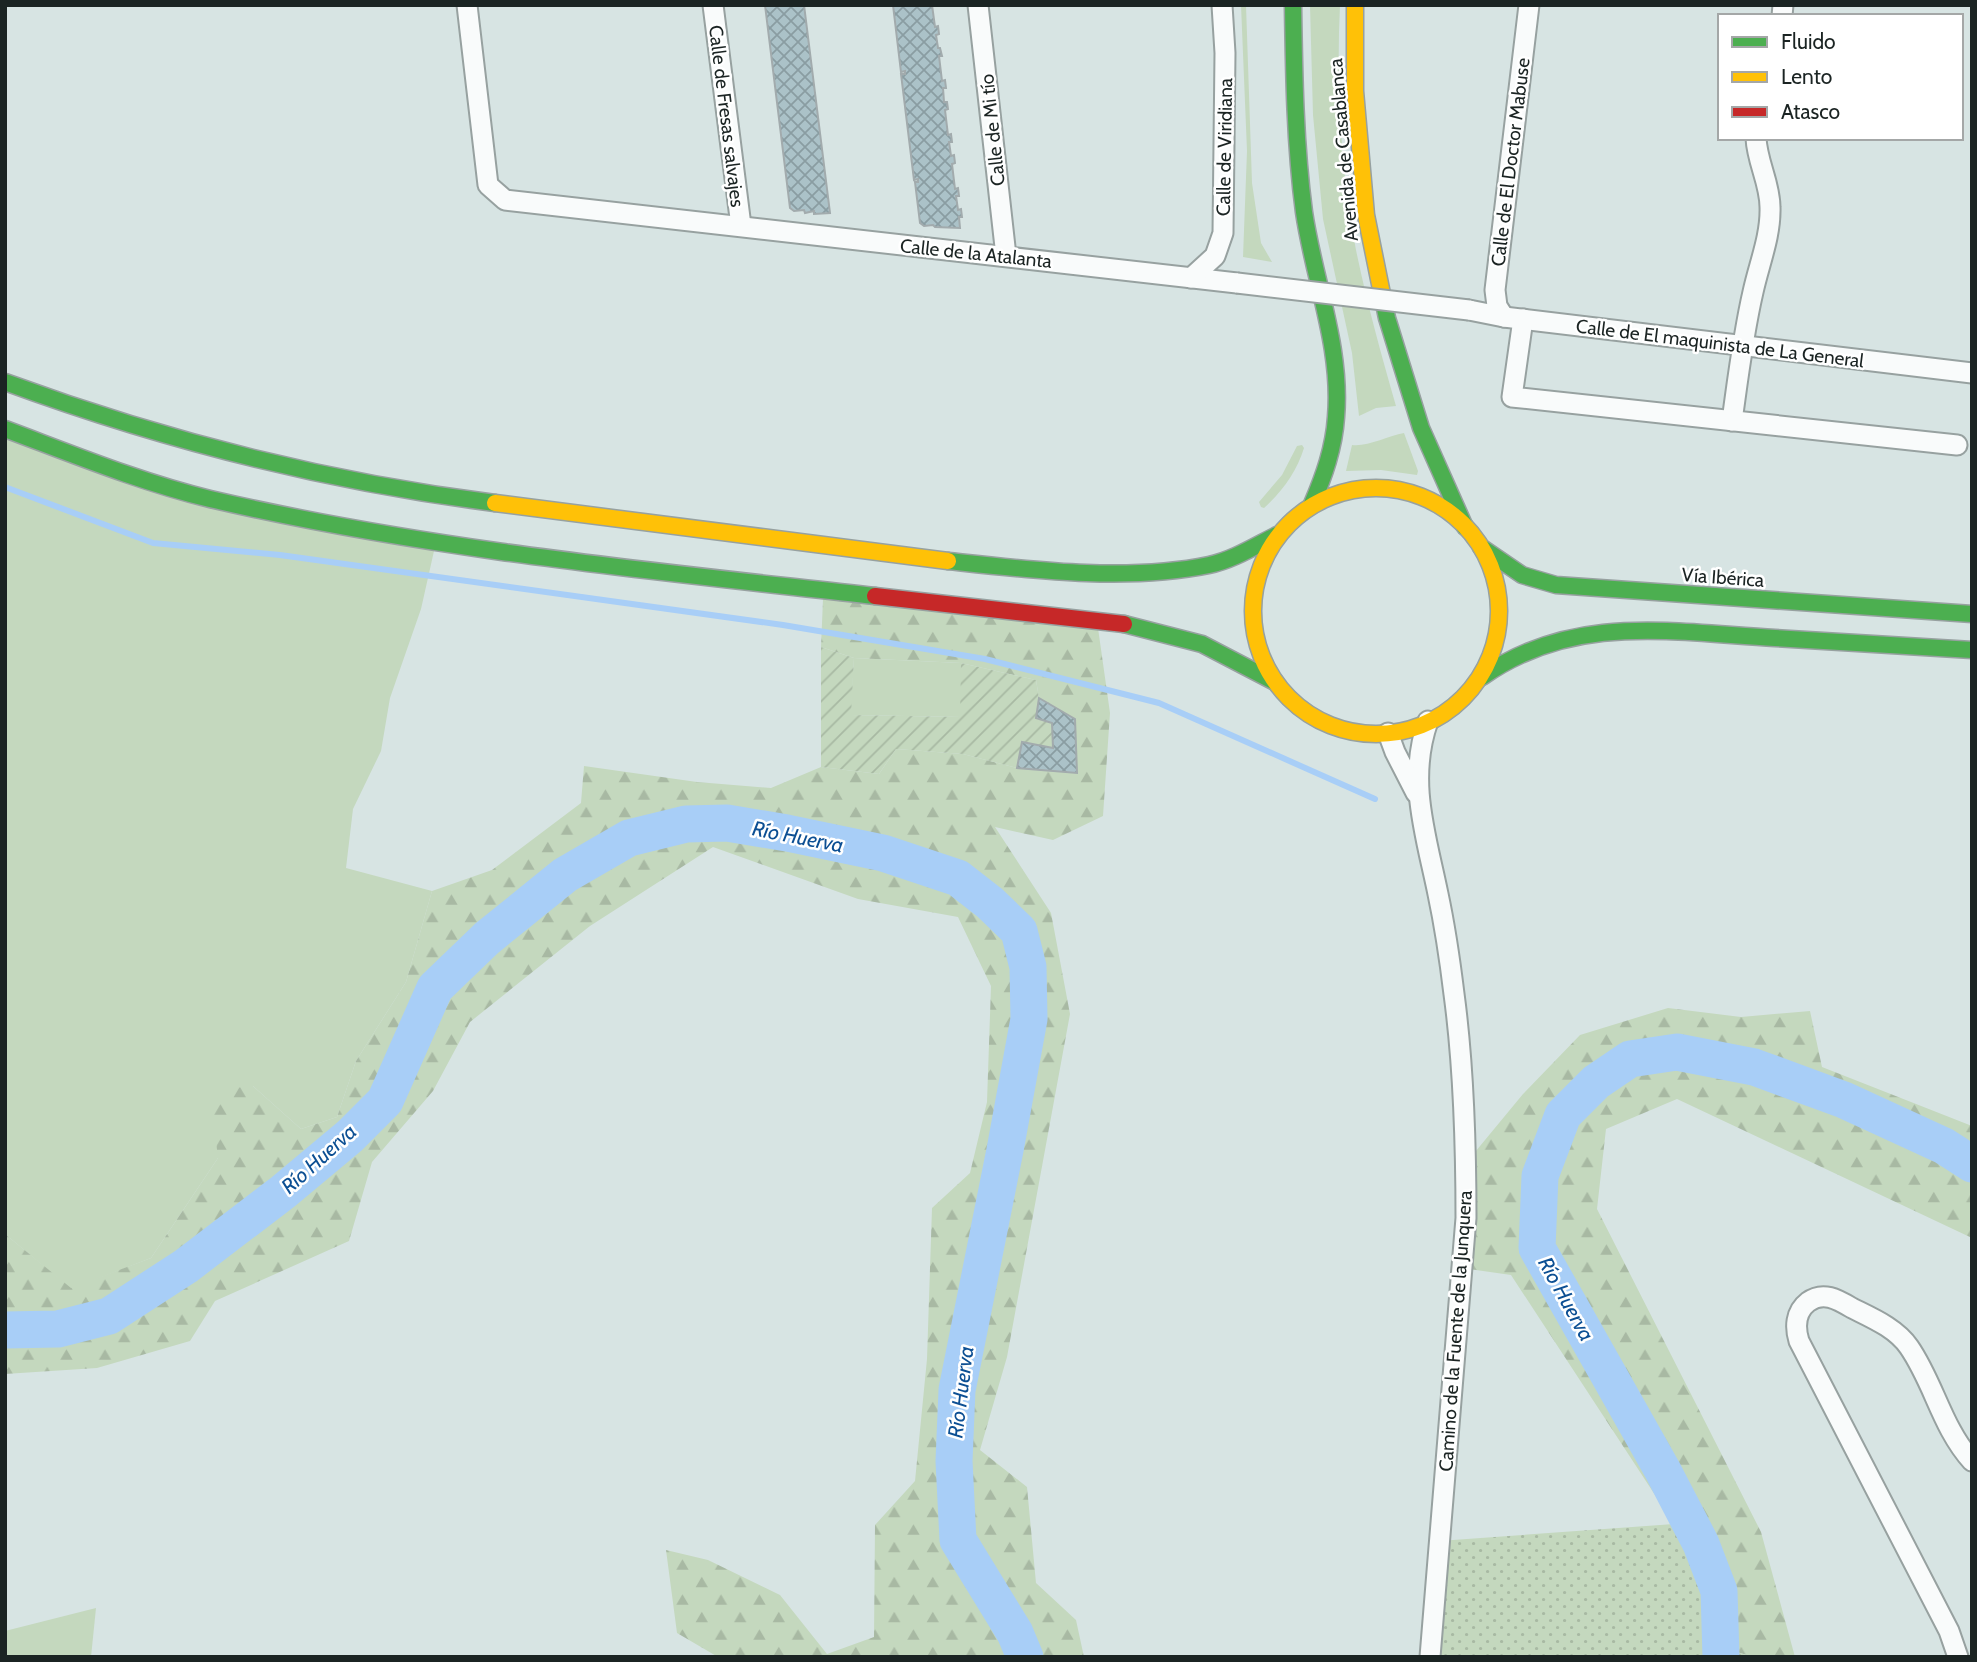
<svg xmlns="http://www.w3.org/2000/svg" width="1977" height="1662" viewBox="0 0 1977 1662" font-family="Cabin,sans-serif">
<style>
.grass{fill:#c4d8be}
.forest{fill:url(#forest-firs)}
.park{fill:url(#park-dots)}
.garden{fill:url(#garden-furrows)}
.lines{fill:none;stroke-linecap:round;stroke-linejoin:round}
.stream{stroke:#a8cef7;stroke-width:6}
.river{stroke:#a8cef7;stroke-width:37}
.building{fill:url(#building-cross-hatch);stroke:#a2abad;stroke-width:2}
.street-casing{stroke:#97a1a0;stroke-width:23}
.fast-casing{stroke:#97a1a0;stroke-width:19}
.slow-casing{stroke:#97a1a0;stroke-width:19}
.jam-casing{stroke:#97a1a0;stroke-width:19}
.street{stroke:#f9fbfb;stroke-width:19}
.fast{stroke:#4caf50;stroke-width:16}
.slow{stroke:#ffc107;stroke-width:16}
.jam{stroke:#c62828;stroke-width:16}
.street-bridge-casing{stroke:#97a1a0;stroke-width:23;stroke-linecap:butt}
.street-bridge{stroke:#f9fbfb;stroke-width:19}
.labels{text-anchor:middle;stroke-width:5;stroke-linejoin:round;paint-order:stroke}
.street-label{font-size:19px;fill:#1b2423;stroke:#fff}
.water-label{font-size:21px;font-style:italic;fill:#0c4f93;stroke:#fff}
</style>
<defs>
<pattern id="forest-firs" width="22" height="20" patternUnits="userSpaceOnUse" patternTransform="scale(1.75)"><rect width="22" height="20" fill="#c4d8be"/><path d="M5 1l3.5 6h-7zM16 11l3.5 6h-7z" fill="#a8b9a3"/></pattern>
<pattern id="park-dots" width="8" height="8" patternUnits="userSpaceOnUse" patternTransform="scale(1.75)"><rect width="8" height="8" fill="#c4d8be"/><path d="M2 2h.1M6 6h.1" fill="none" stroke="#a8b9a3" stroke-width="1.8" stroke-linecap="round"/></pattern>
<pattern id="garden-furrows" width="10" height="10" patternUnits="userSpaceOnUse" patternTransform="scale(1.75)"><rect width="10" height="10" fill="#c4d8be"/><path d="M-1 1l2-2M0 10L10 0M9 11l2-2" fill="none" stroke="#a8b9a3"/></pattern>
<pattern id="building-cross-hatch" width="8" height="8" patternUnits="userSpaceOnUse" patternTransform="scale(1.75)"><rect width="8" height="8" fill="#abc2c8"/><path d="M0 0l8 8M0 8l8-8" fill="none" stroke="#8a9da2"/></pattern>
</defs>
<rect width="100%" height="100%" fill="#d7e4e3"/>
<!-- grass -->
<g class="grass">
<path d="M1241 5H1246L1252 183 1261 243 1272 262 1243 257 1247 151Z"/>
<path d="M1310 5H1340C1336 86 1341 171 1356 250 1367 303 1381 354 1396 406L1376 408 1359 416 1352 353 1323 219 1313 115Z"/>
<path d="M1404 433 1418 471 1417 475 1381 470 1346 471 1352 445C1367 447 1388 436 1404 433Z"/>
<path d="M5 439 434 551 421 609 390 698 381 751 353 809 346 868 432 891 406 982 356 1061 337 1117 301 1129 253 1086 218 1158 151 1258 71 1289 5 1234Z"/>
<path d="M1302 445 1304 448C1297 471 1282 492 1264 508L1261 507 1259 502 1282 475 1297 446Z"/>
<path d="M854 658 961 663V717L850 715Z"/>
<path d="M96 1608 91 1657H5V1631Z"/>
</g>
<!-- forest -->
<g class="forest">
<path d="M823 599 1098 628 1110 713 1103 816 1053 840 995 827 1051 913 1070 1014 1007 1357 980 1450 1027 1487 1036 1583 1076 1620 1084 1657H718L677 1633 666 1550 708 1560 780 1595 827 1654 874 1637 875 1525 915 1481 927 1359 932 1208 970 1173 987 1102 991 986 958 917 858 899 713 847 590 926 470 1022 433 1091 372 1162 349 1241 215 1301 190 1341 97 1368 5 1374V1234L71 1288 151 1258 218 1158 210 1090 253 1086 301 1129 337 1117 356 1061 406 982 432 891 492 870 581 803 584 766 697 782 771 788 821 767 879 774 896 749 963 754 1017 768 1077 772 1039 698 1036 680 961 663 854 658 821 647Z"/>
<path d="M1668 1008 1741 1017 1810 1011 1822 1067 1972 1126V1238L1677 1099 1606 1129 1597 1209 1761 1532 1795 1657H1753L1727 1649 1674 1524 1511 1275 1462 1268 1466 1163 1523 1094 1580 1035Z"/>
</g>
<!-- park -->
<path class="park" d="M1674 1524 1727 1649 1753 1657H1430L1439 1541Z"/>
<!-- garden -->
<path class="garden" d="M821 647 854 658 851 715 960 717 961 663 1036 680 1039 698 1052 723 1053 748 1022 742 1017 768 963 754 896 749 879 774 821 767Z"/>
<g class="lines">
<!-- stream -->
<path class="stream" d="M5 487 153 543 280 555 783 625 985 659 1159 703 1375 799"/>
<!-- river -->
<g class="river">
<path d="M5 1330 58 1329 109 1316 186 1266 283 1192 350 1136 385 1101 435 988 487 938 565 875 629 838 686 824 727 823 787 833 883 853 958 878 990 903 1019 931 1028 967 1029 1019 1005 1150 957 1390 954 1461 958 1540 1015 1633 1025 1657"/>
<path d="M1721 1657 1719 1591 1701 1544 1663 1471 1537 1248 1540 1176 1563 1115 1596 1082 1630 1059 1677 1052 1754 1067 1844 1100 1944 1146 1972 1164"/>
</g>
</g>
<!-- building -->
<g class="building">
<path d="M765 5H804L830 213 814 214V211L805 213 804 210 794 211 790 208Z"/>
<path d="M893 5H932L935 27 938 26 939 34 936 35 938 48H940L942 56H939L942 81 945 80 946 88H943L944 102H947L948 109 945 110 948 135 951 134 952 142H949L951 156 954 155 955 163 952 164 955 189 958 188 959 196H956L958 210 961 209 962 217H959L960 228 935 227 933 225 924 226 920 223 915 182H918V179L914 180 901 74H905V71L901 72Z"/>
<path d="M1039 698 1075 719 1077 773 1017 768 1022 742 1053 748 1052 723 1036 718Z"/>
</g>
<g class="lines">
<!-- street casing -->
<g class="street-casing">
<g id="street">
<path d="M467 5 488 185 505 200 1237 283"/>
<path d="M713 5 741 226"/>
<path d="M978 5 1006 256"/>
<path d="M1782 16 1783 5"/>
<path d="M1191 278 1215 256 1223 233 1225 53 1222 5"/>
<path d="M1469 310 1504 317 1972 373"/>
<path d="M1504 317 1497 306 1495 290 1529 5"/>
<path d="M1523 319 1512 397 1957 445"/>
<path d="M1732 421C1738 378 1743 335 1753 292 1759 264 1771 236 1770 207 1770 183 1757 162 1756 138"/>
<path d="M1428 721C1407 781 1426 835 1438 894 1445 927 1450 961 1454 994 1464 1068 1466 1144 1466 1218L1430 1657"/>
<path d="M1388 733 1395 752 1416 793"/>
<path d="M1958 1657 1949 1631 1799 1341C1795 1328 1795 1312 1808 1302 1823 1291 1837 1299 1852 1308 1872 1318 1896 1328 1909 1347 1934 1383 1942 1428 1972 1461"/>
</g>
</g>
<!-- fast casing -->
<g class="fast-casing">
<g id="fast">
<path d="M1293 5C1294 74 1295 144 1304 212 1314 281 1342 347 1336 417 1334 448 1324 476 1312 504"/>
<path d="M1382 294 1387 318 1421 428 1465 527"/>
<path d="M5 382C163 440 328 482 495 503"/>
<path d="M5 429C72 454 140 482 210 499 429 550 653 571 875 596"/>
<path d="M1481 547 1522 575 1556 585 1972 614"/>
<path d="M948 561C1031 570 1127 582 1209 565 1233 560 1255 546 1277 535"/>
<path d="M1124 624 1202 644 1275 682"/>
<path d="M1482 677C1573 613 1671 632 1775 638 1841 642 1906 646 1972 650"/>
</g>
</g>
<!-- slow casing -->
<g class="slow-casing">
<g id="slow">
<path d="M1355 5V91L1366 215 1382 294"/>
<circle cx="1376" cy="611" r="123"/>
<path d="M495 503 948 561"/>
</g>
</g>
<!-- jam casing -->
<g class="jam-casing">
<path id="jam" d="M875 596 1124 624"/>
</g>
<!-- street -->
<use href="#street" class="street"/>
<!-- fast -->
<use href="#fast" class="fast"/>
<!-- slow -->
<use href="#slow" class="slow"/>
<!-- jam -->
<use href="#jam" class="jam"/>
<!-- street-bridge casing -->
<g class="street-bridge-casing">
<path id="street-bridge" d="M1237 283 1469 310"/>
</g>
<!-- street-bridge -->
<use href="#street-bridge" class="street-bridge"/>
</g>
<g class="labels">
<!-- street labels -->
<g class="street-label">
<text transform="translate(727 116) rotate(83)" y="7">Calle de Fresas salvajes</text>
<text transform="translate(992 130) rotate(-96)" y="7">Calle de Mi tío</text>
<text transform="translate(1224 147) rotate(-89)" y="7">Calle de Viridiana</text>
<text transform="translate(1343 150) rotate(-95)" y="7">Avenida de Casablanca</text>
<text transform="translate(1510 162) rotate(-83)" y="7">Calle de El Doctor Mabuse</text>
<text transform="translate(976 253) rotate(6)" y="7">Calle de la Atalanta</text>
<text transform="translate(1720 343) rotate(7)" y="7">Calle de El maquinista de La General</text>
<text transform="translate(1723 577) rotate(4)" y="7">Vía Ibérica</text>
<text transform="translate(1455 1331) rotate(-86)" y="7">Camino de la Fuente de la Junquera</text>
</g>
<!-- water labels -->
<g class="water-label">
<text transform="translate(798 837) rotate(11)" y="7">Río Huerva</text>
<text transform="translate(319 1159) rotate(-42)" y="7">Río Huerva</text>
<text transform="translate(1566 1299) rotate(61)" y="7">Río Huerva</text>
<text transform="translate(961 1392) rotate(-83)" y="7">Río Huerva</text>
</g>
</g>
<!-- border -->
<rect width="1977" height="1662" fill="none" stroke="#1b2423" stroke-width="14"/>
<!-- legend -->
<rect x="1718" y="14" width="245" height="126" fill="#ffffff" stroke="#a4a7a7" stroke-width="2"/>
<rect x="1732" y="37" width="35" height="10" fill="#4caf50" stroke="#a4a7a7" stroke-width="2"/>
<text x="1781" y="49" font-size="21" fill="#1b2423">Fluido</text>
<rect x="1732" y="72" width="35" height="10" fill="#ffc107" stroke="#a4a7a7" stroke-width="2"/>
<text x="1781" y="84" font-size="21" fill="#1b2423">Lento</text>
<rect x="1732" y="107" width="35" height="10" fill="#c62828" stroke="#a4a7a7" stroke-width="2"/>
<text x="1781" y="119" font-size="21" fill="#1b2423">Atasco</text>
</svg>
